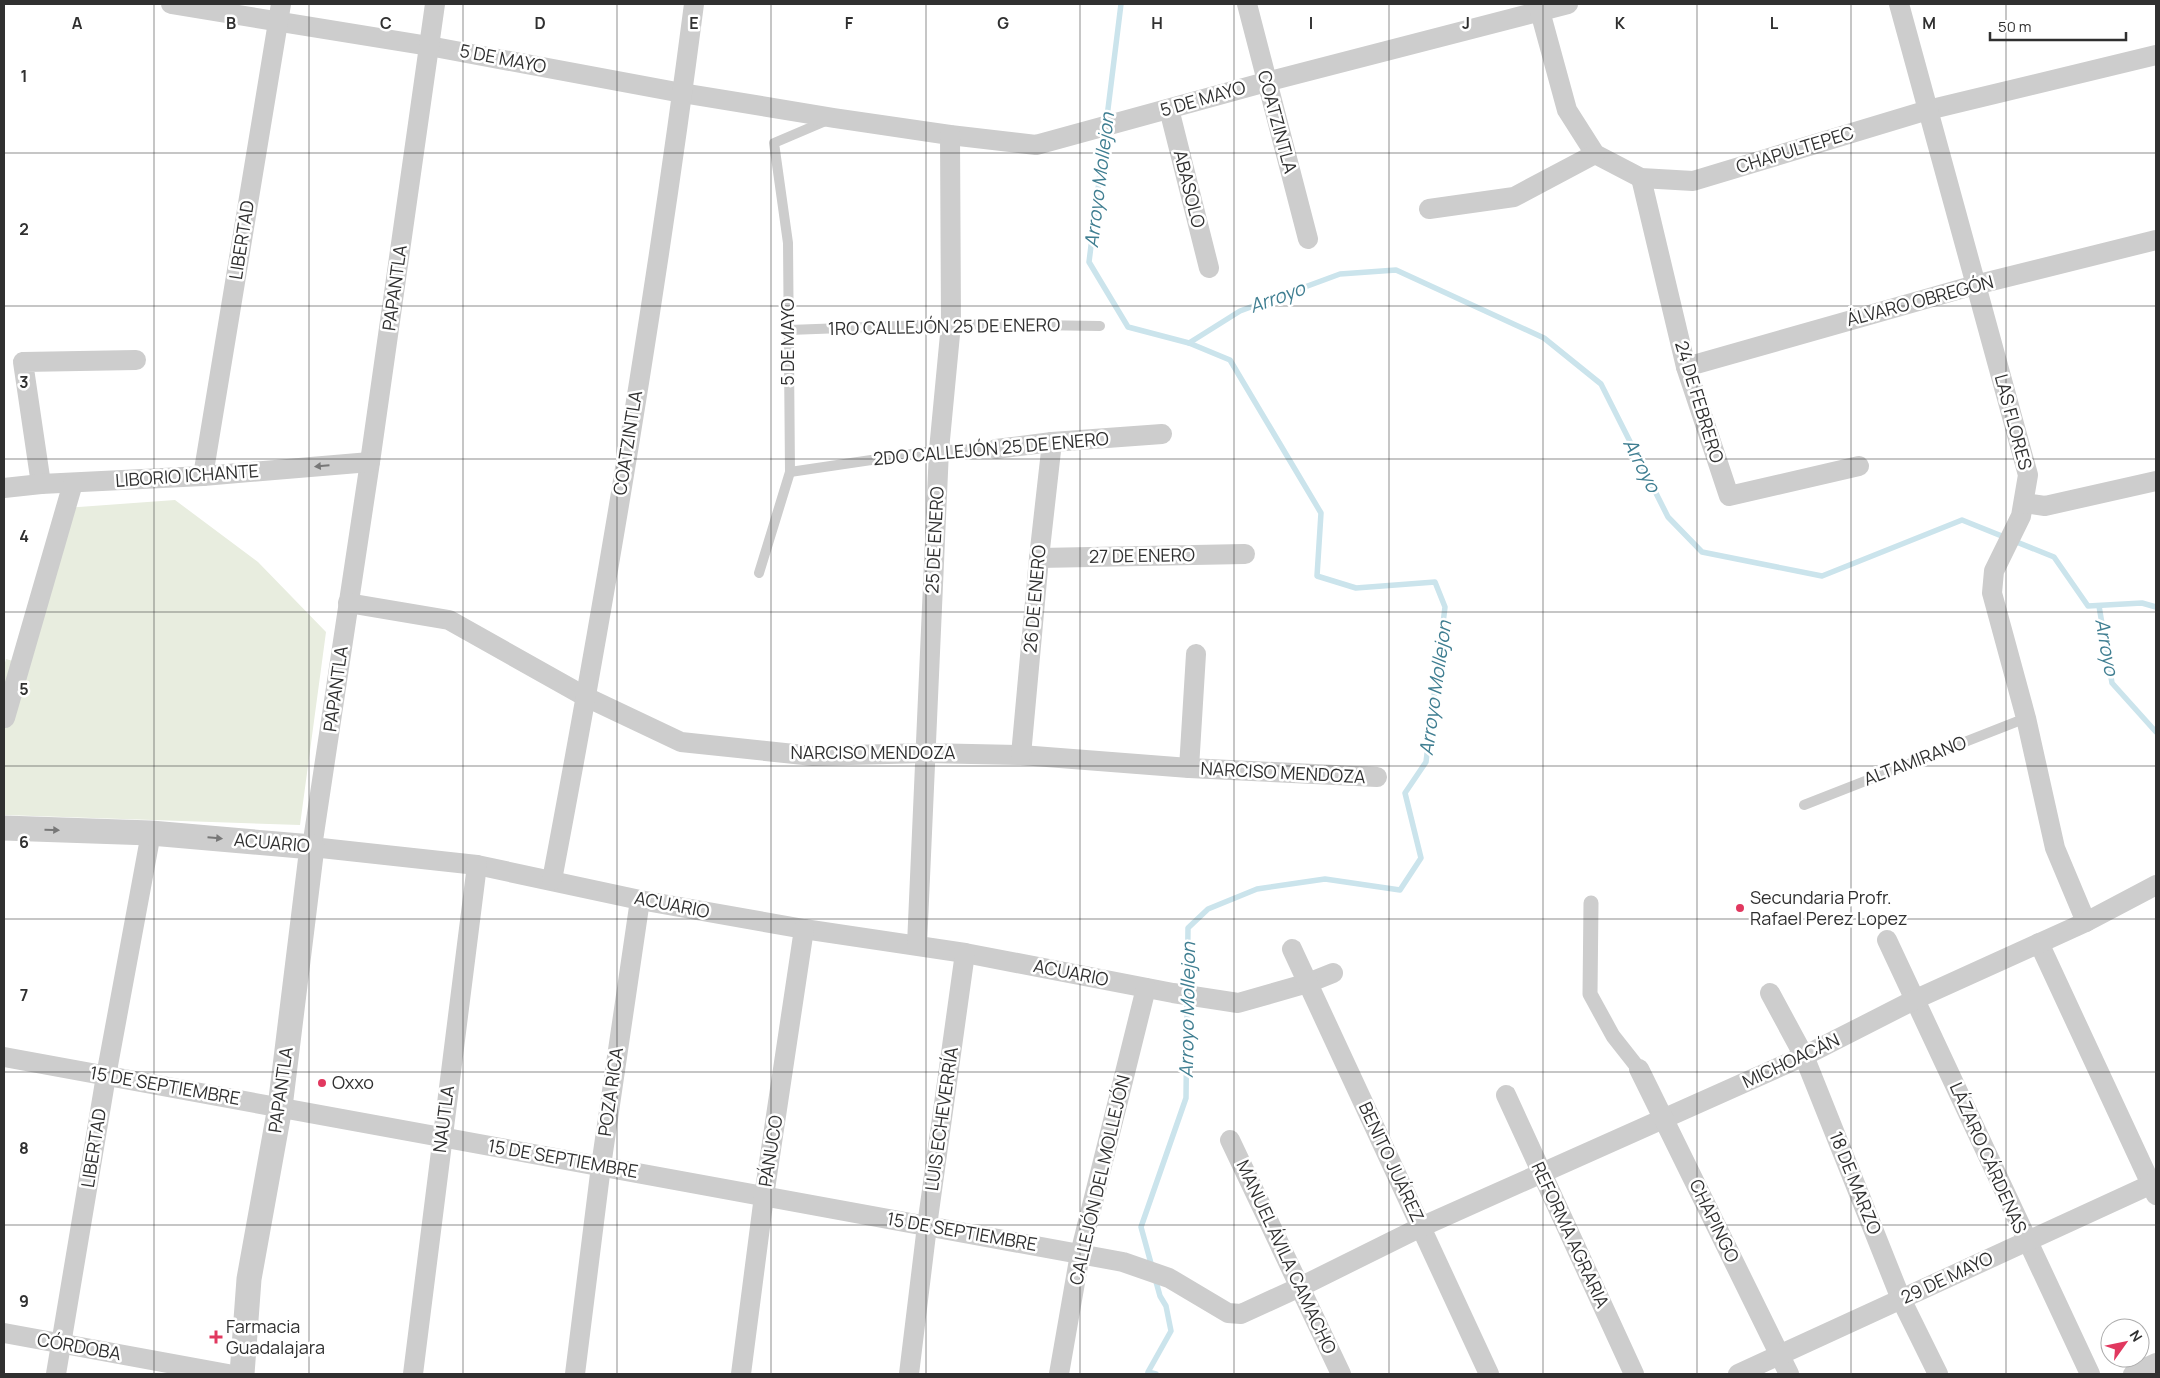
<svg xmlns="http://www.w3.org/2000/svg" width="2160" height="1378" viewBox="0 0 2160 1378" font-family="Manrope,sans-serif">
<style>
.green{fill:#e8eddf}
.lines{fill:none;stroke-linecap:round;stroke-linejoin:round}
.stream{stroke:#cbe4ec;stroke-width:5.5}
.service{stroke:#cdcdcd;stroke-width:10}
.pedestrian{stroke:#cdcdcd;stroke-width:15}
.minor{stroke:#cdcdcd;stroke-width:20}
.tertiary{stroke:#cdcdcd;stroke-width:25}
.oneway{fill:#777}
.grid{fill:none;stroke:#303030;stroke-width:1;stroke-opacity:0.55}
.poi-dot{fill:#e1385f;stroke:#fff;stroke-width:2}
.labels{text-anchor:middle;stroke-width:5;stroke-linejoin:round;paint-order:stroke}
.street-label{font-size:18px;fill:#303030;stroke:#fff}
.poi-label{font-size:18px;fill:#303030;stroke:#fff;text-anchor:start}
.water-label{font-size:19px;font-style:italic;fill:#3f7e91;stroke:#fff}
.grid-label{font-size:16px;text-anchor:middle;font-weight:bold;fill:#303030;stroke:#fff;stroke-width:5;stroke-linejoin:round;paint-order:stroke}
</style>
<rect width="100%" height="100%" fill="#fff"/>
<!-- green -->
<path class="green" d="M175 500 258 562 326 632 300 825 4 815V666L6 659 23 664 65 508Z"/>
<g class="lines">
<!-- stream -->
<g class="stream">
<path d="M1121 4 1089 262 1128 327 1189 343 1230 360 1321 513 1317 576 1356 588 1435 582 1445 607 1426 762 1405 793 1421 858 1400 890 1325 879 1257 889 1208 909 1188 928 1186 1098 1141 1227 1152 1267"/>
<path d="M1189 343 1240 311 1340 274 1396 270 1544 338 1601 384 1668 517 1702 552 1822 576 1962 520 2054 557 2088 606 2142 603 2156 607"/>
<path d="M2099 606 2112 683 2156 732"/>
<path d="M1155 1278 1160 1296 1166 1306 1171 1331 1148 1372 1156 1374"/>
</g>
<!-- service -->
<g class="service">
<path d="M789 330 951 324 1100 326"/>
<path d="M790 472 939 450 996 449"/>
<path d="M759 573 790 472 788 243 774 143 828 120"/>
<path d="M1804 805 2026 718"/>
</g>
<!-- pedestrian -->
<path class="pedestrian" d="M1591 903 1590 994 1613 1036 1639 1069"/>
<!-- minor -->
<g class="minor">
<path d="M171 4 429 46 682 93 834 118 950 135 1036 145 1266 82 1568 4"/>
<path d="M435 4 370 462 312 847 477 865 640 900 804 929 965 953 1173 993 1238 1003 1308 983 1333 973"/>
<path d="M1247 4 1308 239"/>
<path d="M1538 4 1567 110 1595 154 1641 178 1693 181 1928 110 2156 55"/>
<path d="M1899 4 2028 475 2021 516 1994 571 1992 593 2026 718 2055 848 2086 922"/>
<path d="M1169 109 1209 268"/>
<path d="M1641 178 1686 367 1729 496 1859 466"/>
<path d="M1429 209 1514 197 1595 154"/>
<path d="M1686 367 1975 285 2156 240"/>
<path d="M996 449 1052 442 1162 434"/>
<path d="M203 476 281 4"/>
<path d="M41 484 23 362 136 360"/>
<path d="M4 488 41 484 203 476 370 462"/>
<path d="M2024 503 2045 506 2156 481"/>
<path d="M1039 558 1245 554"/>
<path d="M348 603 449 620 586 697 681 742 813 756 925 753 1021 755 1189 768 1377 777"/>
<path d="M5 718 73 483"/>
<path d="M1021 755 1039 558 1052 442"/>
<path d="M1189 768 1196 654"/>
<path d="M552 880C607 589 656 297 694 4"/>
<path d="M1887 940 2090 1374"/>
<path d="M2039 943 2156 1195"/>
<path d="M917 945 939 450 951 324 950 135"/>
<path d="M1292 949 1489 1374"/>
<path d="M1770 993 1804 1056 1901 1299 1938 1374"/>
<path d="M4 1057 1123 1262 1169 1278 1228 1313 1241 1314 1300 1287 1421 1227 1804 1056 1916 999 2086 922 2156 885"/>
<path d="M1639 1069 1789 1374"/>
<path d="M1506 1095 1634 1374"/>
<path d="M1230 1140 1341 1374"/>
<path d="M4 1333 228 1374"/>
<path d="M56 1374 106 1076 151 833"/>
<path d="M413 1374 477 865"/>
<path d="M575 1374 601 1166 640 900"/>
<path d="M741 1374 764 1196 804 929"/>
<path d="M909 1374 927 1226 965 953"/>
<path d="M1059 1374 1080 1254 1146 988"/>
<path d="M1738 1374 2156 1182"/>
<path d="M2133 1374 2156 1363"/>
</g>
<!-- tertiary -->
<path class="tertiary" d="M4 828 151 833 312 847 280 1107 249 1279 242 1374"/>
</g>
<!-- one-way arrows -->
<defs><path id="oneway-solid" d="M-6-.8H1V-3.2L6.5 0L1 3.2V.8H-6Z" transform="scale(1.25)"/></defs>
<g class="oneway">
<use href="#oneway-solid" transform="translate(322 466) rotate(175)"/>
<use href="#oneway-solid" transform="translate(52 830) rotate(2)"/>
<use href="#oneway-solid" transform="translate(215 838) rotate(5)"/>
</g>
<!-- grid -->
<path class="grid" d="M154 4V1374M309 4V1374M463 4V1374M617 4V1374M771 4V1374M926 4V1374M1080 4V1374M1234 4V1374M1389 4V1374M1543 4V1374M1697 4V1374M1851 4V1374M2006 4V1374M4 153H2156M4 306H2156M4 459H2156M4 612H2156M4 766H2156M4 919H2156M4 1072H2156M4 1225H2156"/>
<!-- markers -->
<g class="poi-dot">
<circle cx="1740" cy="908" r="5"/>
<circle cx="322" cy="1083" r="5"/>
<path d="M213.5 1329.5h5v5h5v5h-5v5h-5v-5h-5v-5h5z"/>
</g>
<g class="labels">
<!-- street labels -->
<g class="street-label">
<text transform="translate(503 59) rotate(11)" y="6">5 DE MAYO</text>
<text transform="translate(1203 99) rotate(-16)" y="6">5 DE MAYO</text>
<text transform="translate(1277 122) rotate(75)" y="6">COATZINTLA</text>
<text transform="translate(1795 150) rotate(-17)" y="6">CHAPULTEPEC</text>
<text transform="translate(1189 189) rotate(76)" y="6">ABASOLO</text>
<text transform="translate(242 240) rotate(-81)" y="6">LIBERTAD</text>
<text transform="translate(395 288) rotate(-82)" y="6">PAPANTLA</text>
<text transform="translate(1920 301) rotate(-15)" y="6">ÁLVARO OBREGÓN</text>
<text transform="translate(944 327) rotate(-1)" y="6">1RO CALLEJÓN 25 DE ENERO</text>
<text transform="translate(788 342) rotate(-90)" y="6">5 DE MAYO</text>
<text transform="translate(1699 402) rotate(73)" y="6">24 DE FEBRERO</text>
<text transform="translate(2013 422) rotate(75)" y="6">LAS FLORES</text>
<text transform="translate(628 443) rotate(-81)" y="6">COATZINTLA</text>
<text transform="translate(991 449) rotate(-5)" y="6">2DO CALLEJÓN 25 DE ENERO</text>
<text transform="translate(187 476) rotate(-4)" y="6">LIBORIO ICHANTE</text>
<text transform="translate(935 540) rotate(-87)" y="6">25 DE ENERO</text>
<text transform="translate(1142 556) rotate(-1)" y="6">27 DE ENERO</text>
<text transform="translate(1035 599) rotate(-85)" y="6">26 DE ENERO</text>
<text transform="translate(336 689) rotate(-82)" y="6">PAPANTLA</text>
<text x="873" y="759">NARCISO MENDOZA</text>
<text transform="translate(1915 761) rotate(-21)" y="6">ALTAMIRANO</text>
<text transform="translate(1283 773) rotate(3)" y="6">NARCISO MENDOZA</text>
<text transform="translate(272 843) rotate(5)" y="6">ACUARIO</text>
<text transform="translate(672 905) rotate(11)" y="6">ACUARIO</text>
<text transform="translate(1071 973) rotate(11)" y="6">ACUARIO</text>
<text transform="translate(1791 1061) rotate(-25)" y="6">MICHOACÁN</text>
<text transform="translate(165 1086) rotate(10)" y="6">15 DE SEPTIEMBRE</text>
<text transform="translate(281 1090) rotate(-82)" y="6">PAPANTLA</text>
<text transform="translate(611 1092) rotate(-82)" y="6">POZA RICA</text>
<text transform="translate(444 1119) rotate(-83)" y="6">NAUTLA</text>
<text transform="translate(942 1119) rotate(-82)" y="6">LUIS ECHEVERRÍA</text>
<text transform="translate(94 1148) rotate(-81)" y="6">LIBERTAD</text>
<text transform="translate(771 1151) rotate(-81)" y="6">PÁNUCO</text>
<text transform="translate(1988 1158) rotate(66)" y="6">LÁZARO CÁRDENAS</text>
<text transform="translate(563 1159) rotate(10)" y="6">15 DE SEPTIEMBRE</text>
<text transform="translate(1391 1162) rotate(65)" y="6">BENITO JUÁREZ</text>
<text transform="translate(1100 1180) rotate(-77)" y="6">CALLEJÓN DEL MOLLEJÓN</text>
<text transform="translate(1855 1183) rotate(68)" y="6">18 DE MARZO</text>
<text transform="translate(1714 1221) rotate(64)" y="6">CHAPINGO</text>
<text transform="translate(962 1232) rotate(10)" y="6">15 DE SEPTIEMBRE</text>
<text transform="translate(1570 1235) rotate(65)" y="6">REFORMA AGRARIA</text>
<text transform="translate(1286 1257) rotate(65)" y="6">MANUEL ÁVILA CAMACHO</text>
<text transform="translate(1947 1278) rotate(-25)" y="6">29 DE MAYO</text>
<text transform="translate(79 1347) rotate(10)" y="6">CÓRDOBA</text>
</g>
<!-- poi labels -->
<g class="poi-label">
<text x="1750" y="904">Secundaria Profr.<tspan x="1750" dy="21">Rafael Perez Lopez</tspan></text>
<text x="332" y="1089">Oxxo</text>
<text x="226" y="1333">Farmacia<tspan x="226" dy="21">Guadalajara</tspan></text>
</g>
<!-- water labels -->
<g class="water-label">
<text transform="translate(1099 180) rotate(-83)" y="7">Arroyo Mollejon</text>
<text transform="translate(1277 297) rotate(-20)" y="7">Arroyo</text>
<text transform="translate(1642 465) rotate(63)" y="7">Arroyo</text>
<text transform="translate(2107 647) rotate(80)" y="7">Arroyo</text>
<text transform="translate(1435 688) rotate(-82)" y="7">Arroyo Mollejon</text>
<text transform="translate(1187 1010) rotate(-89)" y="7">Arroyo Mollejon</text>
</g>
</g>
<g class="grid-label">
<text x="77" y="29">A</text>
<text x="231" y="29">B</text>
<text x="386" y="29">C</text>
<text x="540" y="29">D</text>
<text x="694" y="29">E</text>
<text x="849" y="29">F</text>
<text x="1003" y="29">G</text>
<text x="1157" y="29">H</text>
<text x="1311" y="29">I</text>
<text x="1466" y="29">J</text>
<text x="1620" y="29">K</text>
<text x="1774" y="29">L</text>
<text x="1929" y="29">M</text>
<text x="24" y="82">1</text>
<text x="24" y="235">2</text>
<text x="24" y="388">3</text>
<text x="24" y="542">4</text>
<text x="24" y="695">5</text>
<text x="24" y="848">6</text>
<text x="24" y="1001">7</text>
<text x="24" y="1154">8</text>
<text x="24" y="1307">9</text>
</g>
<!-- border -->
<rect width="2160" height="1378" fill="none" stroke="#303030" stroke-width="10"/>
<!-- north arrow -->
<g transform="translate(2125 1343) rotate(57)"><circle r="24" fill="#ffffff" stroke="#acacac"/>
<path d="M0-4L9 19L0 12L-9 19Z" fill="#e1385f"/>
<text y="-8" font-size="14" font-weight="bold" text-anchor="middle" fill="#303030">N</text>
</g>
<!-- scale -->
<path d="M1990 32v8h136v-8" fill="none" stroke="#303030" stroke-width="2.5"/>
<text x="1998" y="32" font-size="15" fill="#303030" stroke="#ffffff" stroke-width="4" paint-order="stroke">50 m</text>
</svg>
